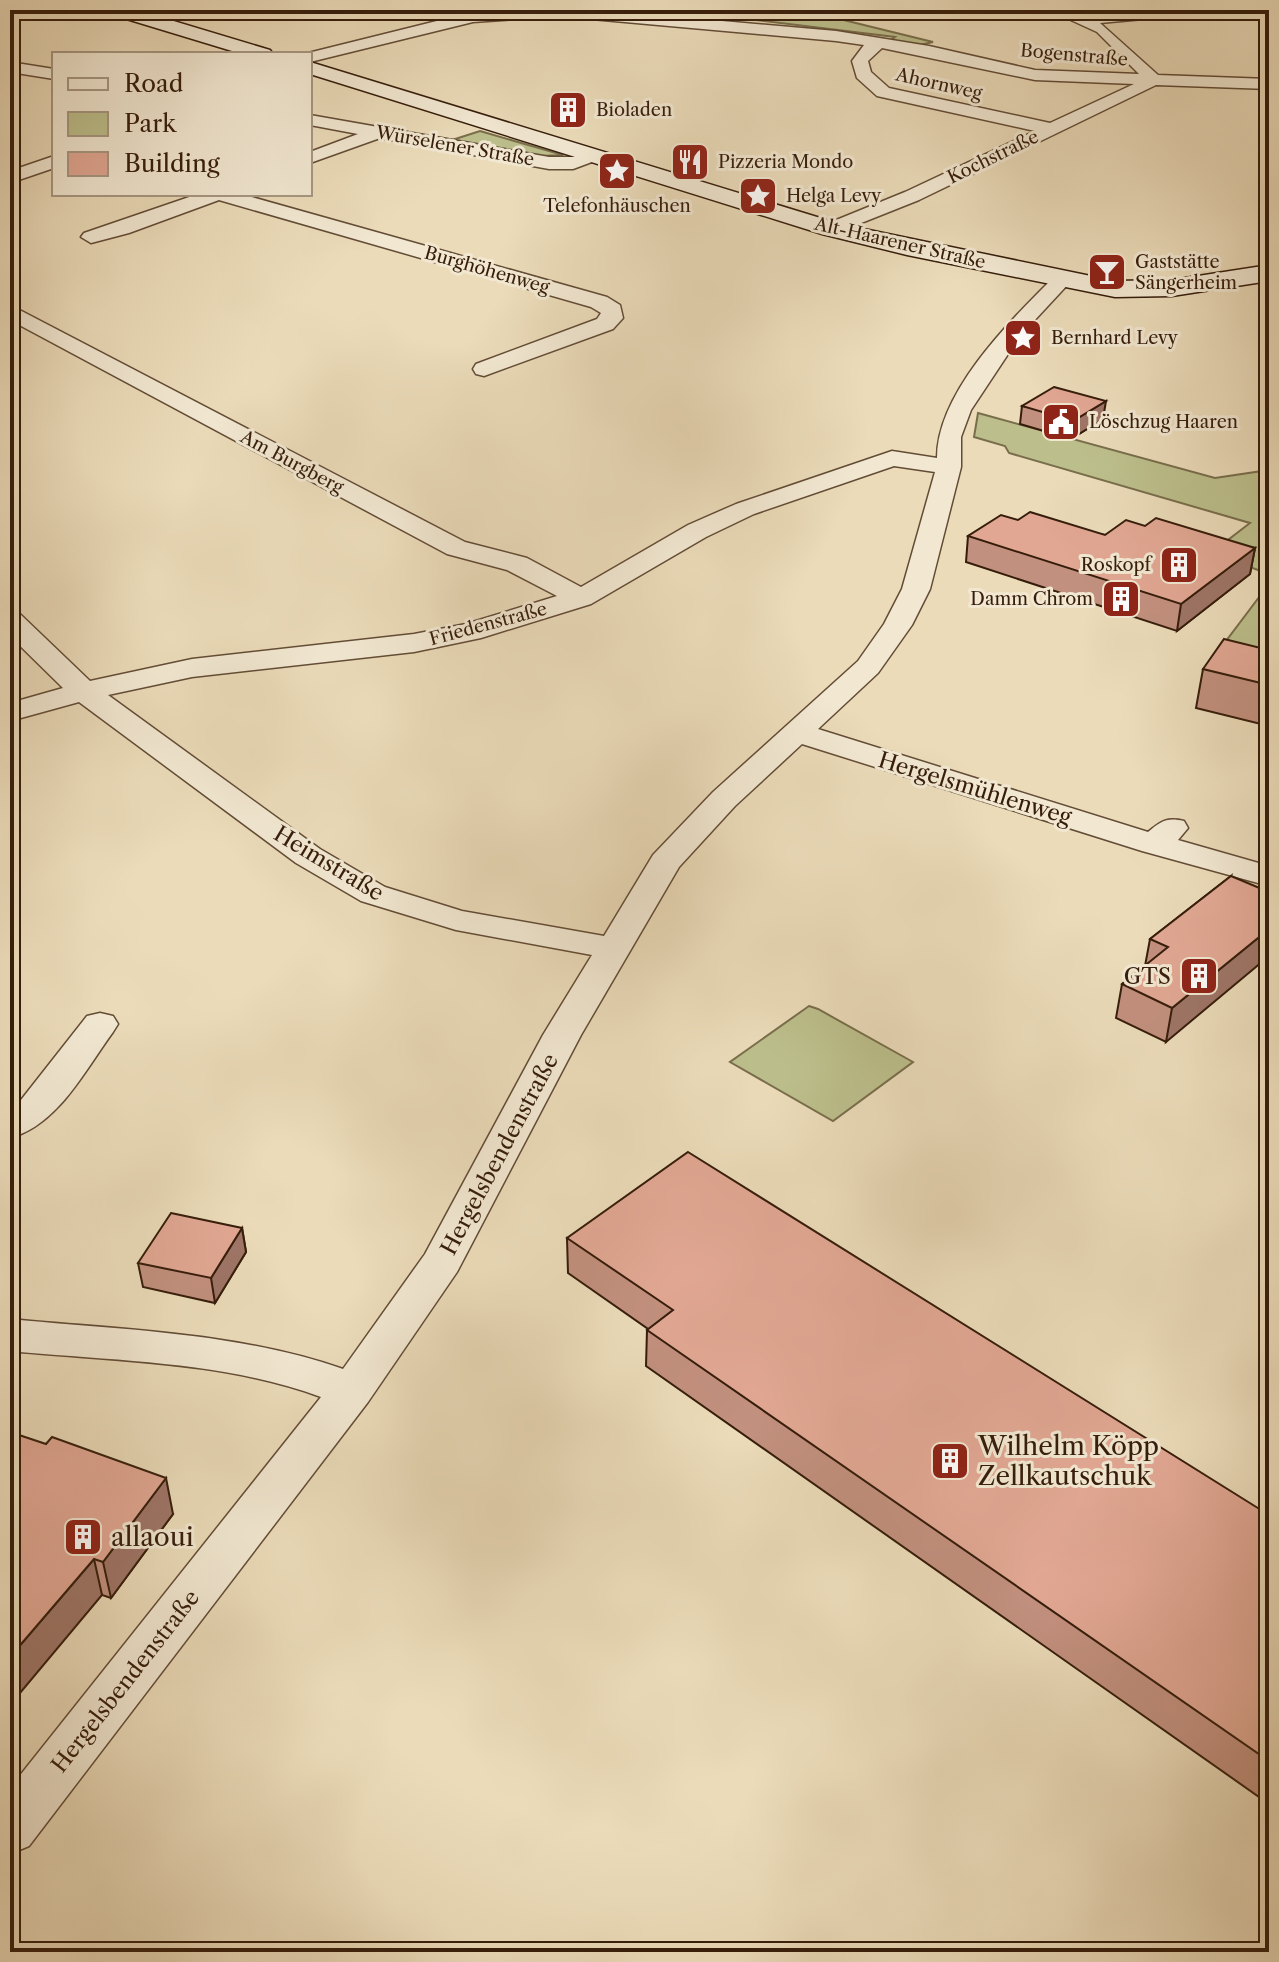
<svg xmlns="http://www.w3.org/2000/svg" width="1279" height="1962" viewBox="0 0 1279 1962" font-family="'Libre Caslon Text',serif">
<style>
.green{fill:#bcbf8c;stroke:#796e4c;stroke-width:2}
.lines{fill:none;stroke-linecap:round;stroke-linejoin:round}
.street-casing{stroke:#634c36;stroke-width:3}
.secondary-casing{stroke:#361d0b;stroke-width:3}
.street{fill:#f2e8d2;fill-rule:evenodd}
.secondary{fill:#f2e8d2;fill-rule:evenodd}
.wall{fill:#c2907e;stroke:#361d0b;stroke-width:2}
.shaded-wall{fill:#9e7567;stroke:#361d0b;stroke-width:2}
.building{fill:#e1a793;stroke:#361d0b;stroke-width:2}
.labels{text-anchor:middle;stroke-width:6;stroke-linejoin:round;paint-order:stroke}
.far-street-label{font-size:18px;fill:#361d0b;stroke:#f2e8d2}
.far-poi-label{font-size:18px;fill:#361d0b;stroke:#f2e8d2;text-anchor:start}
.street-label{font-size:22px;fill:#361d0b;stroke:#f2e8d2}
.poi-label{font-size:22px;fill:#361d0b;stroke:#f2e8d2;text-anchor:end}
.near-poi-label{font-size:26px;fill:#361d0b;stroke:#f2e8d2;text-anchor:start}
</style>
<rect width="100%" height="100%" fill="#ebdbb9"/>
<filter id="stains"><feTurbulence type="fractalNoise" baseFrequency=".0025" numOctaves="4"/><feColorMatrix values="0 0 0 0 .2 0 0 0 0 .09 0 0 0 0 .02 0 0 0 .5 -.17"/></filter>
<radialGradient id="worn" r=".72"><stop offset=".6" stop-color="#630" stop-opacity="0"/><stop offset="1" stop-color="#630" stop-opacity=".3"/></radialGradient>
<!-- green -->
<g class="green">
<path d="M753 10H803L933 42 920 45 891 40 895 37 747 19Z"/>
<path d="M480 131 563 155 541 156 452 140Z"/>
<path d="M978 413 1215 478 1269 470V574L1211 553 1250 523 1009 453 1005 446 974 437Z"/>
<path d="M1269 584V664L1220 649Z"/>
<path d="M809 1006 818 1009 913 1062 833 1121 730 1062Z"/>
</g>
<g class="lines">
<!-- street casing -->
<g class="street-casing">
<g id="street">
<path d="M507 10H598L836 31 929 46 1035 70 1139 74 1097 32 1049 10H1070L1083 15 1195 10 1187 15 1100 23 1158 75 1269 79V89L1156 85 919 200 831 235 824 233 821 229 824 225 905 192 1035 131 877 96 857 78 852 61 864 45 836 41 558 16 473 22 310 62V54H304L473 12ZM882 48 1035 80 1134 84 1050 123 889 88 871 72 868 61Z"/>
<path d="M10 62 54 69V79L10 72Z"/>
<path d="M310 115 549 157H573L599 151 608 156 573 169H549L380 138 310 163V152L358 134 310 125Z"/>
<path d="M54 156V168L10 183V171Z"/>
<path d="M198 194H241L607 297 620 305 623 318 613 329 484 376 476 374 473 369 476 364 597 319 601 313 591 307 219 200 129 233 91 243 81 237 84 233Z"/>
<path d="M1062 274 1072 280 1020 336 971 410 961 437V467L930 589 912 625 878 673 818 729 1148 832C1161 821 1167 817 1184 821L1188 828 1178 840 1269 866V886L1142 851 802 744 735 806 679 867 581 1035 457 1272 368 1402 29 1846 10 1854V1788L321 1397C224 1361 113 1361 10 1351V1319C121 1330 237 1332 343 1369L425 1254 543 1035 592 955 456 930 361 901 296 863 79 702 10 721V703L63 688 10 636V612L20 614 90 681 192 659 414 634 466 624 557 596 507 570 447 554 10 320V305L465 542 527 558 581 587 688 525 736 504 892 451 937 458C937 392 1011 320 1055 276ZM894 466 935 472 902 589 884 624 858 661 713 792 653 855 604 936 462 911 385 887 320 849 108 695 192 677 414 652 481 638 591 604 706 537 754 514Z"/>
<path d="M100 1013 113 1016 118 1024 113 1032C85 1070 58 1125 10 1138V1107L21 1100 87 1016Z"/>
</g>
</g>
<!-- secondary casing -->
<g class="secondary-casing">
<g id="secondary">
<path d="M108 10H137L270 50 273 54H242L110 14Z"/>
<path d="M310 62 840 224 1115 281 1172 280 1269 265V281L1172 296 1115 297 907 255 822 234 310 74Z"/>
</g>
</g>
<!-- street -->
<use href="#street" class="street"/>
<!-- secondary -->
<use href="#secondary" class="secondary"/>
</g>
<!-- wall -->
<g class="wall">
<path d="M1022 406 1103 419 1071 439 1020 424Z"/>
<path d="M1018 520 1105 535 1145 526 1255 548 1250 574 1177 631 966 562 968 536Z"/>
<path d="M1269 650V726L1196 708 1203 669Z"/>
<path d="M1231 876 1166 1042 1116 1018 1122 984 1145 966 1150 939Z"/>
<path d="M1269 1160V1183L1264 1181Z"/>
<path d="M242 1228 246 1252 215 1303 143 1287 138 1263Z"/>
<path d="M567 1238 1269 1515V1804L646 1366 647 1330 648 1329 568 1273Z"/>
<path d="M10 1432 173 1514 111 1598 102 1595Z"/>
</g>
<!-- shaded-wall -->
<g class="shaded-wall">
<path d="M1106 401 1103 419 1071 439 1073 421Z"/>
<path d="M1255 548 1250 574 1177 631 1181 604Z"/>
<path d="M1269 929V956L1166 1042 1172 1008Z"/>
<path d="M242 1228 246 1252 215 1303 211 1278Z"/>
<path d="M166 1478 173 1514 111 1598 103 1562Z"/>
<path d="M94 1559 102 1595 10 1705V1657Z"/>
</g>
<!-- building -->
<g class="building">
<path d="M1054 387 1106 401 1073 421 1022 406Z"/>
<path d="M1030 512 1105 535 1126 520 1145 526 1156 518 1255 548 1181 604 968 536 1001 515 1018 520Z"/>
<path d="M1224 639 1269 650V685L1203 669Z"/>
<path d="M1231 876 1269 892V929L1172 1008 1122 984 1168 947 1150 939Z"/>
<path d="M688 1152 1269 1515V1761L647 1330 673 1310 567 1238Z"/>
<path d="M171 1213 242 1228 211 1278 138 1263Z"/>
<path d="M10 1432 46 1444 52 1437 166 1478 103 1562 94 1559 10 1657Z"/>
</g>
<!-- icons -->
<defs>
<g id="building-square" transform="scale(2)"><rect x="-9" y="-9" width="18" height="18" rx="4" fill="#8f2418" stroke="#f2e8d2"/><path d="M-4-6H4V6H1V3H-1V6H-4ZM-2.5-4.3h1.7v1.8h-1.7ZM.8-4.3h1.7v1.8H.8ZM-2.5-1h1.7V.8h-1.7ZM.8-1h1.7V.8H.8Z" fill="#fff"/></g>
<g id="restaurant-square" transform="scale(2)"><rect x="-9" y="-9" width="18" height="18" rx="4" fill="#8f2418" stroke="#f2e8d2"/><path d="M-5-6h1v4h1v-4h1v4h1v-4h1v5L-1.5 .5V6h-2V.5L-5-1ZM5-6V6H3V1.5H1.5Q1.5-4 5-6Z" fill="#fff"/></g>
<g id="sight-square" transform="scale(2)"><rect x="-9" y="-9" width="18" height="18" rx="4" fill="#8f2418" stroke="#f2e8d2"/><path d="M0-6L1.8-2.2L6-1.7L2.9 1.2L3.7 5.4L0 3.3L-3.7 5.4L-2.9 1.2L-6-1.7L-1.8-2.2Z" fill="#fff"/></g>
<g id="bar-square" transform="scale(2)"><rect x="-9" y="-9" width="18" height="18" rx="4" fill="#8f2418" stroke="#f2e8d2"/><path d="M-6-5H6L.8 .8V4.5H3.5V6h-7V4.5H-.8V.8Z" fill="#fff"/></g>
<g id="civic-square" transform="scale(2)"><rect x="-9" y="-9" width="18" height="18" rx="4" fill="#8f2418" stroke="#f2e8d2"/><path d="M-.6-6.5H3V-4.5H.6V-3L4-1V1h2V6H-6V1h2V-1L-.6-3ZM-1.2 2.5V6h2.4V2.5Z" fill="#fff"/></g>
</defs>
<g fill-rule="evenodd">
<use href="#building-square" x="568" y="110"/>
<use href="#restaurant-square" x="690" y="162"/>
<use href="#sight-square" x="617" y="171"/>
<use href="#sight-square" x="758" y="196"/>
<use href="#bar-square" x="1107" y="272"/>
<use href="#sight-square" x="1023" y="338"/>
<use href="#civic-square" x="1061" y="422"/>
<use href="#building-square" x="1179" y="565"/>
<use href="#building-square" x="1121" y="599"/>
<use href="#building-square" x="1199" y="976"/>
<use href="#building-square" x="950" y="1461"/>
<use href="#building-square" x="83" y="1537"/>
</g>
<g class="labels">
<!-- far-street labels -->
<g class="far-street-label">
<text transform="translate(1074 55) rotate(5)" y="6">Bogenstraße</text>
<text transform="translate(939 84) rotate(13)" y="6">Ahornweg</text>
<text transform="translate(455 146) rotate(10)" y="6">Würselener Straße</text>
<text transform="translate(993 157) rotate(-26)" y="6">Kochstraße</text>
<text transform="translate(900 243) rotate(13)" y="6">Alt-Haarener Straße</text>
<text transform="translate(487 270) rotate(16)" y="6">Burghöhenweg</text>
<text transform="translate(292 462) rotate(28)" y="6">Am Burgberg</text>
<text transform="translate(488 624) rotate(-15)" y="6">Friedenstraße</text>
</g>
<!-- far-poi labels -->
<g class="far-poi-label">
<text x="596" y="116">Bioladen</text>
<text x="718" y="168">Pizzeria Mondo</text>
<text x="786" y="202">Helga Levy</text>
<text x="617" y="212" text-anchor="middle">Telefonhäuschen</text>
<text x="1135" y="268">Gaststätte<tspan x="1135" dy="21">Sängerheim</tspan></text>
<text x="1051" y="344">Bernhard Levy</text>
<text x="1089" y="428">Löschzug Haaren</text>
<text x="1151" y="571" text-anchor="end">Roskopf</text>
<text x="1093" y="605" text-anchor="end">Damm Chrom</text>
</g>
<!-- street labels -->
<g class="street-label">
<text transform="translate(975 788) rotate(17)" y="8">Hergelsmühlenweg</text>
<text transform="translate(329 863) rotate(31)" y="8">Heimstraße</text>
<text transform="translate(499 1154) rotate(-62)" y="8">Hergelsbendenstraße</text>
<text transform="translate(125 1681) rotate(-52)" y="8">Hergelsbendenstraße</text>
</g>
<!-- poi labels -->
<g class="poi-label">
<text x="1171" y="984">GTS</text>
</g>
<!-- near-poi labels -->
<g class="near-poi-label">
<text x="978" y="1455">Wilhelm Köpp<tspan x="978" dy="30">Zellkautschuk</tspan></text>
<text x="111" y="1546">allaoui</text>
</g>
</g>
<!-- margin -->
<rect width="1279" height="1962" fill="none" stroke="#ebdbb9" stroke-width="40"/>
<rect x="12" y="12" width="1255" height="1938" fill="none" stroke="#361d0b" stroke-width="4"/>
<rect x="20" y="20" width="1239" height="1922" fill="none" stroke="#361d0b" stroke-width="2"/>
<!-- legend -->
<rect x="52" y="52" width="260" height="144" fill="#f2e8d2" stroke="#a79782" stroke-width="2"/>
<rect x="68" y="78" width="40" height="12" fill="#f2e8d2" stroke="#a79782" stroke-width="2"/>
<text x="124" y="92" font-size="24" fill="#361d0b">Road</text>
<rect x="68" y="112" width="40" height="24" fill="#bcbf8c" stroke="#a79782" stroke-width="2"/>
<text x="124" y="132" font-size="24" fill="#361d0b">Park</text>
<rect x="68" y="152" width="40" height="24" fill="#e1a793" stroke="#a79782" stroke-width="2"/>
<text x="124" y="172" font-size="24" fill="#361d0b">Building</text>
<rect width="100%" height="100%" filter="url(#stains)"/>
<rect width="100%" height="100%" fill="url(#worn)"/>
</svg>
